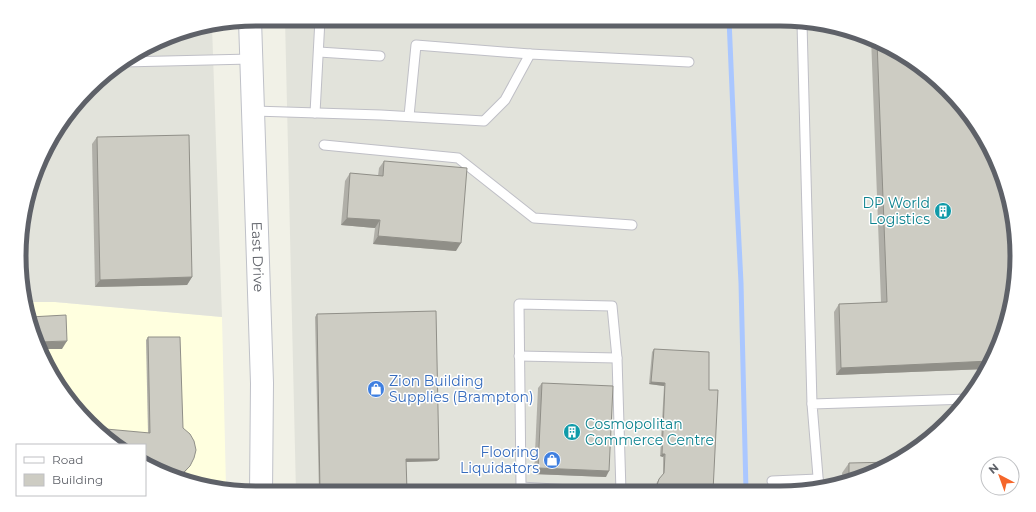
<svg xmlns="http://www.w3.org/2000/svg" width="1036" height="512" viewBox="0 0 1036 512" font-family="Montserrat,sans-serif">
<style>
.commercial{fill:#ffffdf}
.industrial{fill:#e2e3db}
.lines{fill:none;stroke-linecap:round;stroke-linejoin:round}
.stream{stroke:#aac7ff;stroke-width:5}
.lane-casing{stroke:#bfbfc6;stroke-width:11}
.secondary-casing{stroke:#bfc1c8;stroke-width:24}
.lane{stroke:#fff;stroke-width:9}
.secondary{stroke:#fff;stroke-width:22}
.wall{fill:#b0afa8}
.shaded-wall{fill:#908f88}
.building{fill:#cdccc3;stroke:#908f88}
.labels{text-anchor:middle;stroke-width:3;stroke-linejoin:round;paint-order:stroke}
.culture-label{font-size:14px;fill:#0d838f;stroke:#fff;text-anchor:end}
.street-label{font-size:14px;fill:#5e6168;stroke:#fff}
.shop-label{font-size:14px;fill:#366cbe;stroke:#fff;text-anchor:start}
.rim{fill:none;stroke:#5e6168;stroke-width:5}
</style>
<rect width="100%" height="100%" fill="#f1f1e7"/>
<!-- commercial -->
<path class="commercial" d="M25 302H55L222 317 226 487 165 475 145 445 100 434 44 361Z"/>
<!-- industrial -->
<g class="industrial">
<path d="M285 19H780L871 37 948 89 999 347 968 400 924 444 870 475 811 491 296 493Z"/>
<path d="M212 26 222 317 55 302H25L21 287 24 210 51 137 112 68 180 32Z"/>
</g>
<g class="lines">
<!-- stream -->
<path class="stream" d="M729 19 736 183 741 283 746 491"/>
<!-- lane casing -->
<g class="lane-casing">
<g id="lane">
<path d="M802 23 812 404"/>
<path d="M319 52 380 56"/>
<path d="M123 62 251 59"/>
<path d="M253 111 381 115 484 121 505 100 530 54 689 62"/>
<path d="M315 113 320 19"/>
<path d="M409 116 416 45 530 54"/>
<path d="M324 145 458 158 534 218 632 225"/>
<path d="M519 356 617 358"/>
<path d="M772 481 818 479"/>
<path d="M521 487 519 304 612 306 617 358 621 492"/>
<path d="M819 489 812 404 969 399"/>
<path d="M521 492V487L604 492"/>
</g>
</g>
<!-- secondary casing -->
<g class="secondary-casing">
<g id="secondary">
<path id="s1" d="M250 20 262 383 261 493"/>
</g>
</g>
<!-- lane -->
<use href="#lane" class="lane"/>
<!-- secondary -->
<use href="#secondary" class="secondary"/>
</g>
<!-- wall -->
<g class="wall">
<path d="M871 37 948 89 999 347 986 369 836 375 834 312 839 304 881 302Z"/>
<path d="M97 137 192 277 187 285 95 287 92 144Z"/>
<path d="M384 161 456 251 373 244 375 228 341 225 345 181 350 173 378 176 379 168Z"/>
<path d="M317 314 439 459 437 461 406 462V492L319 493 315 317Z"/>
<path d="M148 337 183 428 190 466 182 475 177 477 165 475 148 433 146 340Z"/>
<path d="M654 349 709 390 713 491 656 492V491L655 488 657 482 663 475V457L660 456 664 386 649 384 652 352Z"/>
<path d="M542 383 606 477 534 474 538 388Z"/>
<path d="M849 463 870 475 843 483 842 473Z"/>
</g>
<!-- shaded-wall -->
<g class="shaded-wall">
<path d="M28 216 23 224V217Z"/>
<path d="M347 218 380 220 375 228 341 225Z"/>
<path d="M378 236 461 243 456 251 373 244Z"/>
<path d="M192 277 187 285 95 287 100 280Z"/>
<path d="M67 341 62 349H40L38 342Z"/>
<path d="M990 361 986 369 836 375 841 368Z"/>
<path d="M651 382 665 383 664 386 649 384Z"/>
<path d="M662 454H665L663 457 660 456Z"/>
<path d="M406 459H439L437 461 405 462Z"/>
<path d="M190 466 182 475 177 477 172 476Z"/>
<path d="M538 468 609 471 606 477 534 474Z"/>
<path d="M407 491 406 492 347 493Z"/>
</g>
<!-- building -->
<g class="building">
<path d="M877 41 948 89 999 166 1017 256 999 347 990 361 841 368 839 304 887 302Z"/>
<path d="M189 135 192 277 100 280 97 137Z"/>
<path d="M384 161 467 168 461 243 378 236 380 220 347 218 350 173 383 176Z"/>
<path d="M27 199 28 216 23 217 24 210Z"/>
<path d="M436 311 439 459H406L407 491 320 493 317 314Z"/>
<path d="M66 315 67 341 38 342 30 317Z"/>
<path d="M148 337H180L183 428 190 434 194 441 196 450 194 458 190 466 184 472 176 476H172L165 475 145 462V445H117L100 434 95 428 150 433Z"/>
<path d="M654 349 709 352V390H718L713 491 660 492 658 488 657 485 659 479 664 473 665 454H662L665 383 651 382Z"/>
<path d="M542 383 613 386 609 471 538 468Z"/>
<path d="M894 462 870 475 849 481V463Z"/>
</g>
<!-- icons -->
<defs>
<g id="building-disc" transform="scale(0.9)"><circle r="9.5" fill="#0f9aa8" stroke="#fff"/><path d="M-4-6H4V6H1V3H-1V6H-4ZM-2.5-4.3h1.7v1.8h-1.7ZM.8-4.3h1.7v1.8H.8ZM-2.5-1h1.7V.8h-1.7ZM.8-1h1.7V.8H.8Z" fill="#fff"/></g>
<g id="shop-disc" transform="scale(0.9)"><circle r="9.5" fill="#3f7fe0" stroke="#fff"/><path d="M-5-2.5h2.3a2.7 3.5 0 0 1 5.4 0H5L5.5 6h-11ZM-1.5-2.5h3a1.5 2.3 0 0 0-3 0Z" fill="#fff"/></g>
</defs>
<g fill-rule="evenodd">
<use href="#building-disc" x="943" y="211"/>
<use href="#shop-disc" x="376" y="389"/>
<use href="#building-disc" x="572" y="432"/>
<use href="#shop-disc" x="552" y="460"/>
</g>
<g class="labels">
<!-- culture labels -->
<g class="culture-label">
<text x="930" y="208">DP World<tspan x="930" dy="16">Logistics</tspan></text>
<text x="585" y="429" text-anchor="start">Cosmopolitan<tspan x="585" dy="16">Commerce Centre</tspan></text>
</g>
<!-- street labels -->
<g class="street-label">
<text dy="5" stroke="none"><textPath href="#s1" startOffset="237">East Drive</textPath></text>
</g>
<!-- shop labels -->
<g class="shop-label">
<text x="389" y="386">Zion Building<tspan x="389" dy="16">Supplies (Brampton)</tspan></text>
<text x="539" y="457" text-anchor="end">Flooring<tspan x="539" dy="16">Liquidators</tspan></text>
</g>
</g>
<!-- crop -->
<path d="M0 0H1036V512H0ZM256 26H780A230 230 0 0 1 1010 256V256A230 230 0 0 1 780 486H256A230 230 0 0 1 26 256V256A230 230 0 0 1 256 26Z" fill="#fff" fill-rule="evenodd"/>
<path class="rim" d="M256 26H780A230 230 0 0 1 1010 256V256A230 230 0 0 1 780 486H256A230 230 0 0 1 26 256V256A230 230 0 0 1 256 26Z"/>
<!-- legend -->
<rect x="16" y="444" width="130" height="52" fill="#ffffff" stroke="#bfc0c3"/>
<rect x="24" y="457" width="20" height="6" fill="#ffffff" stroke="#bfc0c3"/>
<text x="52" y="464" font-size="12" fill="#5e6168">Road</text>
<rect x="24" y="474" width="20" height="12" fill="#cdccc3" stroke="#bfc0c3"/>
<text x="52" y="484" font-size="12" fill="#5e6168">Building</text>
<!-- north arrow -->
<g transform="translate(1000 476) rotate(319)"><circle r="19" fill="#ffffff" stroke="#bfc0c3"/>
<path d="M0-3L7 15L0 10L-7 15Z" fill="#f5662a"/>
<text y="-6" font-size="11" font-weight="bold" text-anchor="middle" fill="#5e6168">N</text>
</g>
</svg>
